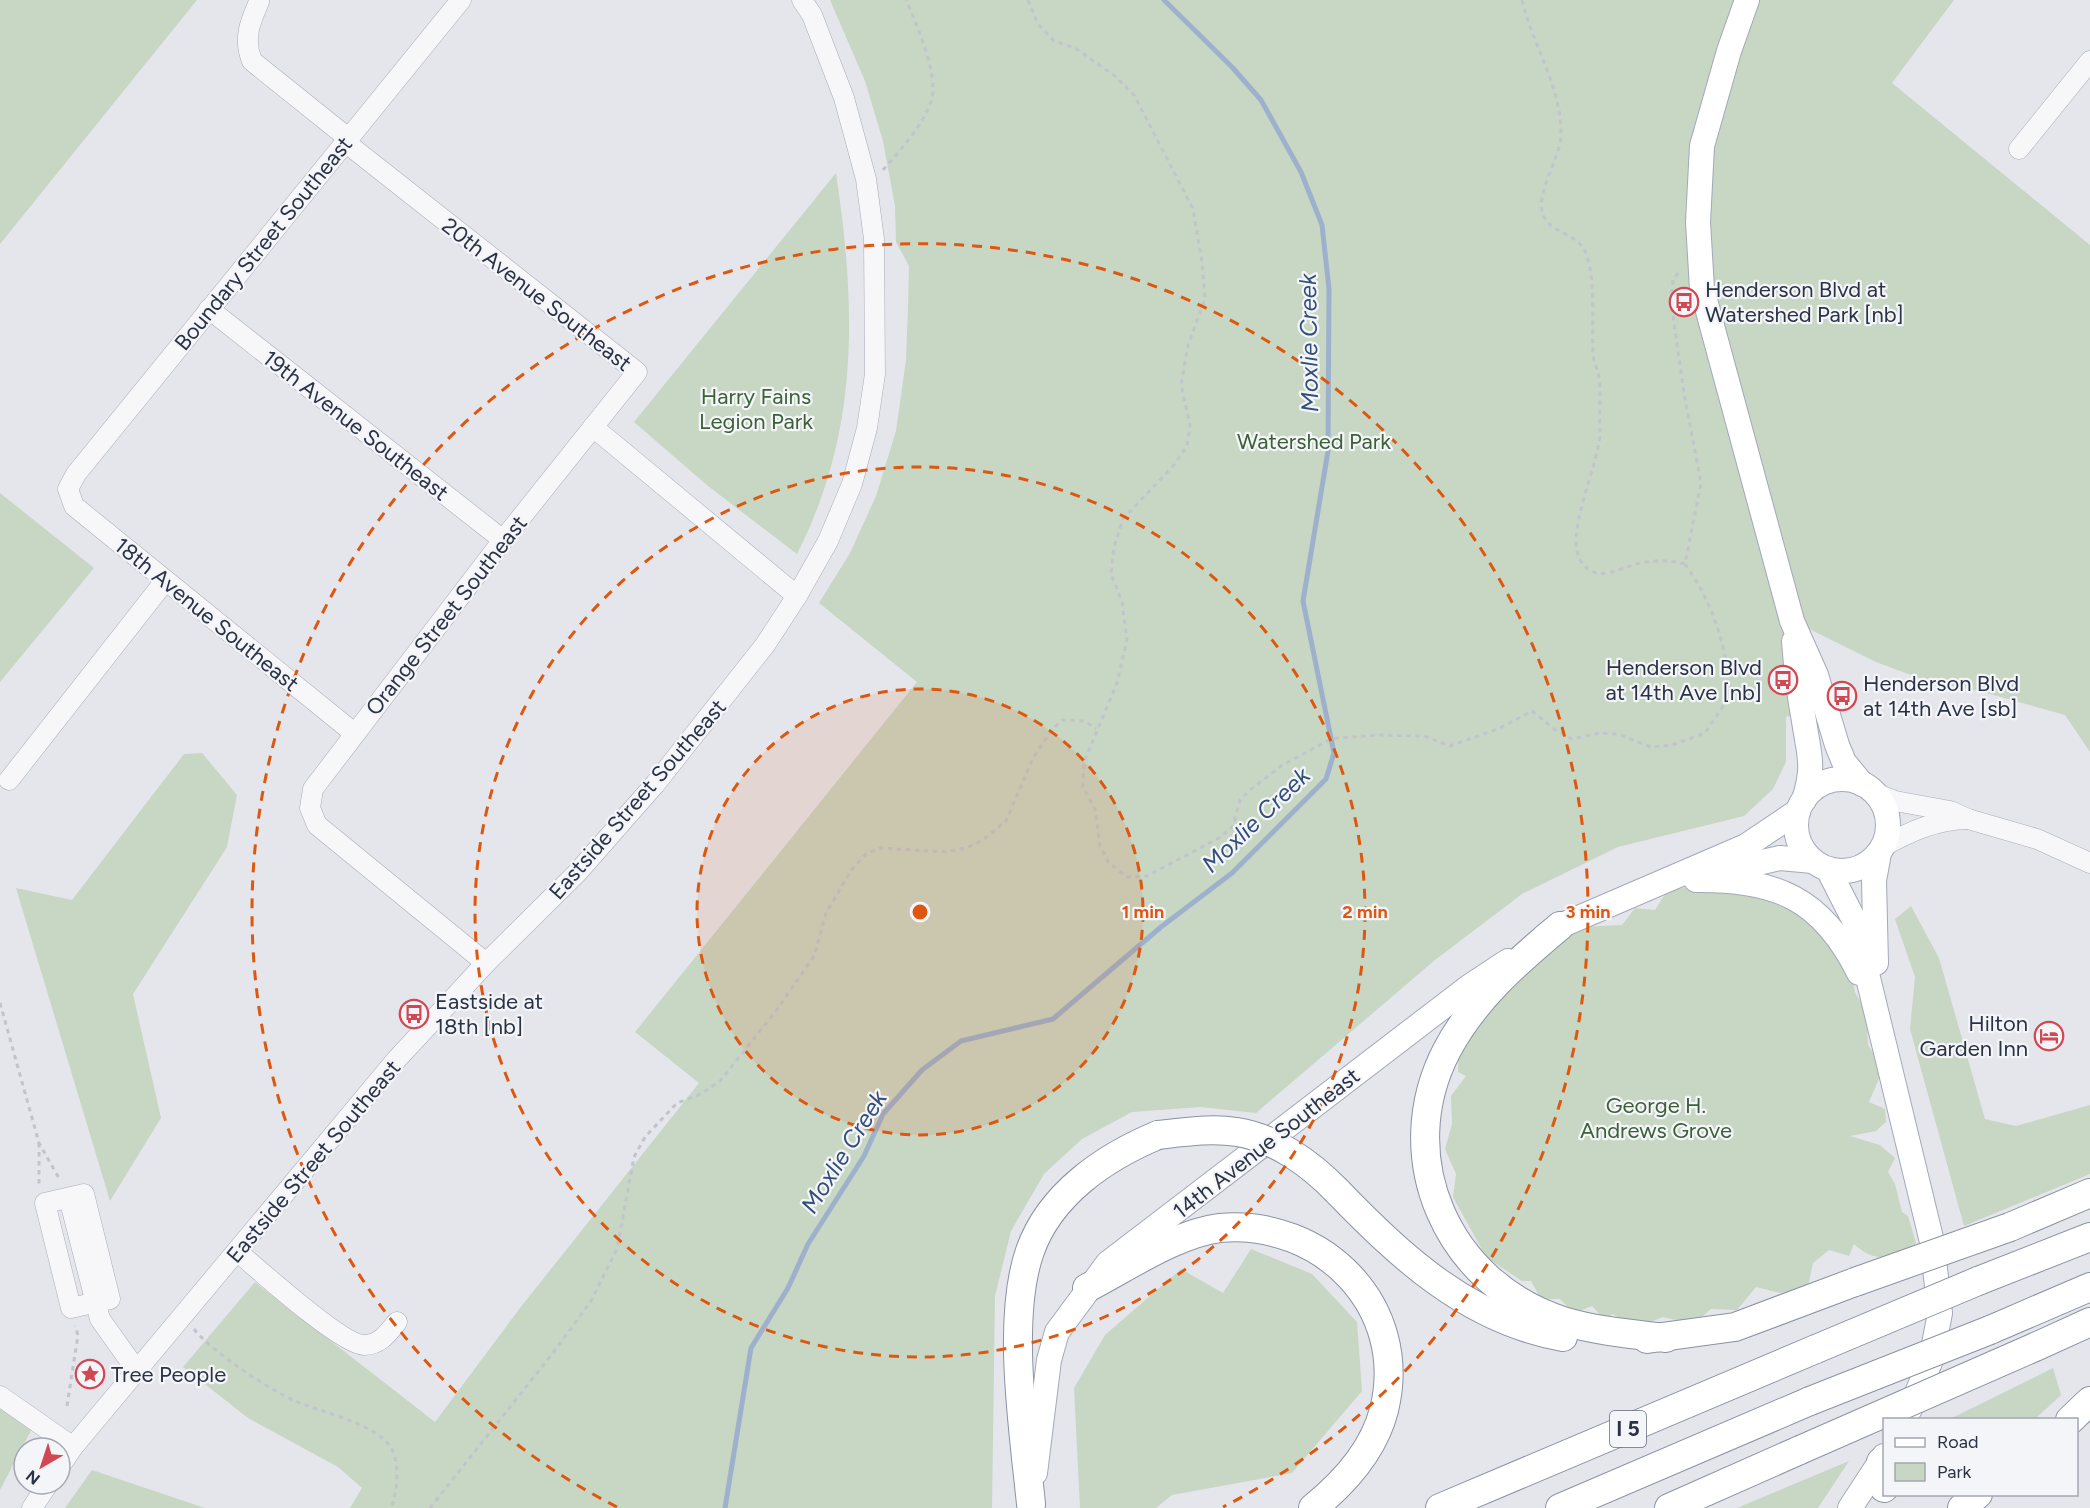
<svg xmlns="http://www.w3.org/2000/svg" width="2090" height="1508" viewBox="0 0 2090 1508" font-family="Figtree,sans-serif">
<style>
.green{fill:#c8d6c4}
.lines{fill:none;stroke-linecap:round;stroke-linejoin:round}
.stream{stroke:#9eb1cc;stroke-width:5}
.minor-casing{stroke:#a8acb7;stroke-width:21}
.major-casing{stroke:#a2a9b8;stroke-width:26}
.highway-casing{stroke:#8a92a3;stroke-width:30}
.path{stroke:#c2c4cb;stroke-width:3;stroke-dasharray:4.5 4.5;stroke-linecap:butt}
.minor{stroke:#f7f7fa;stroke-width:20}
.major{stroke:#fff;stroke-width:24}
.highway{stroke:#fff;stroke-width:28}
.highway-bridge-casing{stroke:#8a92a3;stroke-width:30;stroke-linecap:butt}
.highway-bridge{stroke:#fff;stroke-width:28}
.ring{fill:none;stroke:#de570f;stroke-width:3;stroke-dasharray:10 8}
.labels{text-anchor:middle;stroke-width:4.5;stroke-linejoin:round;paint-order:stroke}
.shield{fill:#f4f5f9;stroke:#676c7b;stroke-width:1.5}
.shield-label{font-size:21px;font-weight:bold;fill:#2a3245}
.street-label{font-size:22px;fill:#2a3245;stroke:#f4f5f9}
.poi-label{font-size:22px;fill:#2a3245;stroke:#f4f5f9;text-anchor:start}
.park-label{font-size:22px;fill:#3c6137;stroke:#f4f5f9}
.water-label{font-size:24px;font-style:italic;fill:#334e7a;stroke:#f4f5f9}
.centre{fill:#de570f;stroke:#f4f5f9;stroke-width:3}
.ring-label{font-size:18px;text-anchor:middle;font-weight:bold;fill:#de570f;stroke:#f4f5f9;stroke-width:4.5;stroke-linejoin:round;paint-order:stroke}
</style>
<rect width="100%" height="100%" fill="#e4e6ec"/>
<!-- green -->
<g class="green">
<path d="M0 0H197L0 244Z"/>
<path d="M830 0H1954L1892 83 2090 245V752L2065 715 1979 691 1930 682 1876 662 1793 621 1802 713 1786 717V762L1773 789 1744 816 1618 847 1522 894 1435 960 1256 1113 1201 1107 1132 1112 1082 1139 1044 1174 1011 1231 995 1296 992 1508H350L362 1488 338 1467 248 1418 183 1367 255 1282 435 1422 520 1308 699 1083 635 1032 917 682 819 603 850 553 876 496 896 431 906 360 908 308 909 266 896 242 895 206 883 141 865 81Z"/>
<path d="M836 173C856 307 860 430 797 554L708 486 634 422Z"/>
<path d="M0 493 94 568 0 682Z"/>
<path d="M202 753 237 795 227 847 133 994 161 1118 110 1201 16 888 72 900 184 754Z"/>
<path d="M1687 887 1736 890 1799 906 1851 972 1855 992 1866 1012 1868 1045 1883 1069 1869 1102 1885 1109 1886 1122 1876 1131 1850 1136 1880 1145 1895 1158 1888 1172 1895 1184 1902 1212 1908 1216 1916 1243 1905 1256C1883 1258 1871 1260 1854 1244L1849 1256 1829 1250 1813 1263 1808 1286 1780 1293 1756 1287 1737 1310 1711 1309 1694 1324 1663 1317 1634 1329 1613 1314 1604 1319 1592 1306 1574 1313 1560 1299H1541L1531 1281H1522L1486 1257 1453 1197 1456 1174 1445 1149 1452 1124 1451 1096 1466 1076 1458 1072 1459 1034 1554 944 1581 927 1622 925 1635 908 1655 910 1667 891Z"/>
<path d="M1911 906 1939 958 1985 1119 2016 1126 2090 1105V1174L1964 1226 1910 1029 1915 977 1895 919Z"/>
<path d="M1251 1249 1312 1274 1357 1322 1362 1391 1292 1473 1172 1495 1156 1508H1080L1074 1388 1105 1335 1181 1269 1223 1293Z"/>
<path d="M2053 1368 2061 1395 2035 1419H1950Z"/>
<path d="M0 1397 36 1421 0 1490Z"/>
<path d="M1849 1461 1818 1508H1737Z"/>
<path d="M92 1470 205 1508H65Z"/>
</g>
<g class="lines">
<!-- stream -->
<path class="stream" d="M725 1508 751 1348 788 1288 808 1244 864 1156 883 1114 922 1070 961 1041 1053 1019 1161 927 1232 873 1326 779 1334 753 1303 601 1328 451 1329 289 1322 225 1301 172 1261 100 1232 67 1164 0"/>
<!-- minor casing -->
<g class="minor-casing">
<g id="minor">
<path d="M259 2C250 22 243 39 252 61L348 138"/>
<path d="M345 142 637 372 503 540 313 789 310 808 317 825 486 963"/>
<path d="M2019 149 2090 61"/>
<path d="M209 309 503 540"/>
<path d="M593 427 797 596"/>
<path d="M354 733 74 506 68 489 76 474 461 0"/>
<path d="M9 780 165 581"/>
<path d="M1875 793 1895 801 1950 811 1968 819 2037 839 2090 863"/>
<path d="M1882 847C1909 832 1937 819 1968 819"/>
<path d="M84 1194 110 1299 71 1308 45 1203Z"/>
<path d="M69 1198 100 1319 137 1371"/>
<path d="M238 1252C259 1270 342 1345 364 1345 380 1345 388 1333 397 1322"/>
<path d="M0 1396 73 1447"/>
<path d="M60 1466 73 1447 397 1059 486 963 577 873 656 783 765 645 797 596 828 541 852 484 867 428 875 374 874 239 866 179 844 98 812 15 802 0"/>
<path d="M32 1508 48 1484"/>
</g>
</g>
<!-- major casing -->
<g class="major-casing">
<g id="major">
<path d="M1747 0 1729 51 1702 146 1698 222 1702 289 1792 621 1816 675 1837 745 1844 762 1862 784"/>
<path d="M1794 641C1796 668 1799 695 1804 721 1809 755 1815 765 1804 800"/>
<circle cx="1842" cy="825" r="46"/>
<path d="M1828 869 1854 920 1932 1242 1940 1313 1931 1360 1910 1409"/>
<path d="M1719 872 1780 858 1813 861"/>
<path d="M1696 880C1776 879 1822 898 1859 973"/>
<path d="M1545 936 1560 926 1746 846 1798 811"/>
<path d="M1876 963 1874 881 1879 853"/>
<path d="M1035 1473 1049 1360 1057 1332 1108 1263 1470 986 1508 961"/>
<path d="M1850 1508 1884 1456"/>
</g>
</g>
<!-- highway casing -->
<g class="highway-casing">
<g id="highway">
<path d="M1560 926C1517 962 1474 999 1447 1050 1391 1157 1447 1284 1563 1321 1596 1331 1632 1334 1666 1338"/>
<path d="M1337 1191C1401 1257 1468 1320 1563 1337"/>
<path d="M2010 1227 2090 1193"/>
<path d="M1978 1281 2090 1237"/>
<path d="M1087 1288C1126 1268 1177 1233 1220 1228 1322 1219 1410 1306 1384 1410 1374 1449 1344 1483 1313 1508"/>
<path d="M1990 1330 2090 1287"/>
<path d="M1647 1339 1735 1327 1855 1282"/>
<path d="M2035 1347 2090 1322"/>
<path d="M2070 1420 2090 1401"/>
<path d="M1881 1462 1884 1488"/>
<path d="M1031 1504C1024 1433 1006 1319 1030 1251 1050 1194 1105 1157 1158 1135"/>
<path d="M1440 1508 1816 1349"/>
<path d="M1560 1508 1810 1401"/>
<path d="M1669 1508 1800 1450"/>
<path d="M1962 1508 1978 1494"/>
</g>
</g>
<!-- path -->
<g class="path">
<path d="M1028 0 1038 24 1054 41 1075 48 1115 76 1134 95 1193 209 1202 262 1205 299 1188 345 1181 385 1190 425 1187 446 1174 465 1123 519 1114 547 1111 574 1122 602 1127 640 1117 683 1084 762 1083 787 1095 809 1100 846 1109 863 1127 877 1147 876 1219 838 1233 826 1240 800 1250 790 1281 766 1327 741 1337 738 1380 735 1424 736 1450 746 1500 728 1532 711 1554 729 1572 739 1600 733 1618 734 1651 747 1672 745 1705 733 1730 696C1727 647 1714 605 1685 564L1701 483 1684 393 1671 302 1673 279 1680 271"/>
<path d="M1522 0C1533 46 1561 86 1561 134 1561 159 1533 195 1544 217 1552 233 1577 234 1585 251 1597 280 1591 324 1593 355 1594 363 1598 370 1599 377 1601 394 1599 414 1600 431 1600 465 1562 537 1582 563 1599 585 1621 566 1641 563 1657 560 1670 560 1685 564"/>
<path d="M883 170C901 149 921 128 931 102 940 77 916 23 906 0"/>
<path d="M0 1003 39 1143 60 1180"/>
<path d="M39 1143V1187"/>
<path d="M194 1329C211 1351 268 1389 295 1401 321 1412 373 1423 390 1446 400 1461 398 1491 391 1508"/>
<path d="M67 1406 78 1335 75 1326"/>
<path d="M430 1508 556 1349 591 1301 617 1249 634 1157 645 1137 677 1103 701 1094 720 1081 776 1011 814 956 826 913 852 869 866 854 880 848 946 852 966 848 983 840 1006 821 1033 758 1052 730 1062 720 1085 721 1096 729"/>
</g>
<!-- minor -->
<use href="#minor" class="minor"/>
<!-- major -->
<use href="#major" class="major"/>
<!-- highway -->
<use href="#highway" class="highway"/>
<!-- highway-bridge casing -->
<g class="highway-bridge-casing">
<g id="highway-bridge">
<path d="M1158 1135C1184 1132 1211 1128 1237 1132 1275 1138 1311 1164 1337 1191"/>
<path d="M1855 1282 2010 1227"/>
<path d="M1816 1349 1978 1281"/>
<path d="M1810 1401 1990 1330"/>
<path d="M1800 1450 2035 1347"/>
</g>
</g>
<!-- highway-bridge -->
<use href="#highway-bridge" class="highway-bridge"/>
</g>
<!-- distance rings -->
<circle cx="920" cy="912" r="223" fill="#de570f" fill-opacity=".12"/>
<g class="ring">
<circle cx="920" cy="912" r="223"/>
<circle cx="920" cy="912" r="445"/>
<path d="M617 1507A668 668 0 1 1 1223 1507"/>
</g>
<!-- icons -->
<defs>
<g id="bus-ring" transform="scale(1.5)"><circle r="9.5" fill="#f4f5f9" stroke="#d24752" stroke-width="1.5"/><path d="M-5-6H5V4H4V6H2V4H-2V6H-4V4H-5ZM-3.5-4V0h7V-4ZM-3.5 1.2v1.5H-2V1.2ZM2 1.2v1.5H3.5V1.2Z" fill="#d24752"/></g>
<g id="hotel-ring" transform="scale(1.5)"><circle r="9.5" fill="#f4f5f9" stroke="#d24752" stroke-width="1.5"/><path d="M-6-4.5h1.5V1H6V5H4.5V3h-9V5H-6ZM-4 0a1.8 1.8 0 1 1 3.6 0ZM.5 0V-2.5h3Q6-2.5 6 0Z" fill="#d24752"/></g>
<g id="sight-ring" transform="scale(1.5)"><circle r="9.5" fill="#f4f5f9" stroke="#d24752" stroke-width="1.5"/><path d="M0-6L1.8-2.2L6-1.7L2.9 1.2L3.7 5.4L0 3.3L-3.7 5.4L-2.9 1.2L-6-1.7L-1.8-2.2Z" fill="#d24752"/></g>
</defs>
<g fill-rule="evenodd">
<use href="#bus-ring" x="1684" y="302"/>
<use href="#bus-ring" x="1783" y="680"/>
<use href="#bus-ring" x="1842" y="696"/>
<use href="#bus-ring" x="414" y="1014"/>
<use href="#hotel-ring" x="2049" y="1036"/>
<use href="#sight-ring" x="90" y="1374"/>
</g>
<g class="labels">
<!-- shield labels -->
<rect class="shield" x="1610" y="1411" width="36" height="36" rx="4.5"/>
<g class="shield-label">
<text x="1628" y="1436">I 5</text>
</g>
<!-- street labels -->
<g class="street-label">
<text transform="translate(263 243) rotate(-51)" y="8">Boundary Street Southeast</text>
<text transform="translate(537 294) rotate(38)" y="8">20th Avenue Southeast</text>
<text transform="translate(356 425) rotate(38)" y="8">19th Avenue Southeast</text>
<text transform="translate(207 614) rotate(39)" y="8">18th Avenue Southeast</text>
<text transform="translate(446 615) rotate(-52)" y="8">Orange Street Southeast</text>
<text transform="translate(637 799) rotate(-49)" y="8">Eastside Street Southeast</text>
<text transform="translate(1266 1143) rotate(-38)" y="8">14th Avenue Southeast</text>
<text transform="translate(313 1161) rotate(-50)" y="8">Eastside Street Southeast</text>
</g>
<!-- poi labels -->
<g class="poi-label">
<text x="1705" y="297">Henderson Blvd at<tspan x="1705" dy="25">Watershed Park [nb]</tspan></text>
<text x="1762" y="675" text-anchor="end">Henderson Blvd<tspan x="1762" dy="25">at 14th Ave [nb]</tspan></text>
<text x="1863" y="691">Henderson Blvd<tspan x="1863" dy="25">at 14th Ave [sb]</tspan></text>
<text x="435" y="1009">Eastside at<tspan x="435" dy="25">18th [nb]</tspan></text>
<text x="2028" y="1031" text-anchor="end">Hilton<tspan x="2028" dy="25">Garden Inn</tspan></text>
<text x="111" y="1382">Tree People</text>
</g>
<!-- park labels -->
<g class="park-label">
<text x="756" y="404">Harry Fains<tspan x="756" dy="25">Legion Park</tspan></text>
<text x="1314" y="449">Watershed Park</text>
<text x="1656" y="1113">George H.<tspan x="1656" dy="25">Andrews Grove</tspan></text>
</g>
<!-- water labels -->
<g class="water-label">
<text transform="translate(1309 343) rotate(-91)" y="8">Moxlie Creek</text>
<text transform="translate(1256 820) rotate(-44)" y="8">Moxlie Creek</text>
<text transform="translate(844 1152) rotate(-58)" y="8">Moxlie Creek</text>
</g>
</g>
<circle cx="920" cy="912" r="9" class="centre"/>
<g class="ring-label">
<text x="1143" y="918">1 min</text>
<text x="1365" y="918">2 min</text>
<text x="1588" y="918">3 min</text>
</g>
<!-- legend -->
<rect x="1883" y="1418" width="195" height="78" fill="#f4f5f9" stroke="#a3a7b1" stroke-width="1.5"/>
<rect x="1895" y="1438" width="30" height="9" fill="#ffffff" stroke="#a3a7b1" stroke-width="1.5"/>
<text x="1937" y="1448" font-size="18" fill="#2a3245">Road</text>
<rect x="1895" y="1463" width="30" height="18" fill="#c8d6c4" stroke="#a3a7b1" stroke-width="1.5"/>
<text x="1937" y="1478" font-size="18" fill="#2a3245">Park</text>
<!-- north arrow -->
<g transform="translate(42 1466) rotate(219)"><circle r="28" fill="#f4f5f9" stroke="#a3a7b1" stroke-width="1.5"/>
<path d="M0-4.5L10 22L0 15L-10 22Z" fill="#d24752"/>
<text y="-9" font-size="16" font-weight="bold" text-anchor="middle" fill="#2a3245">N</text>
</g>
</svg>
